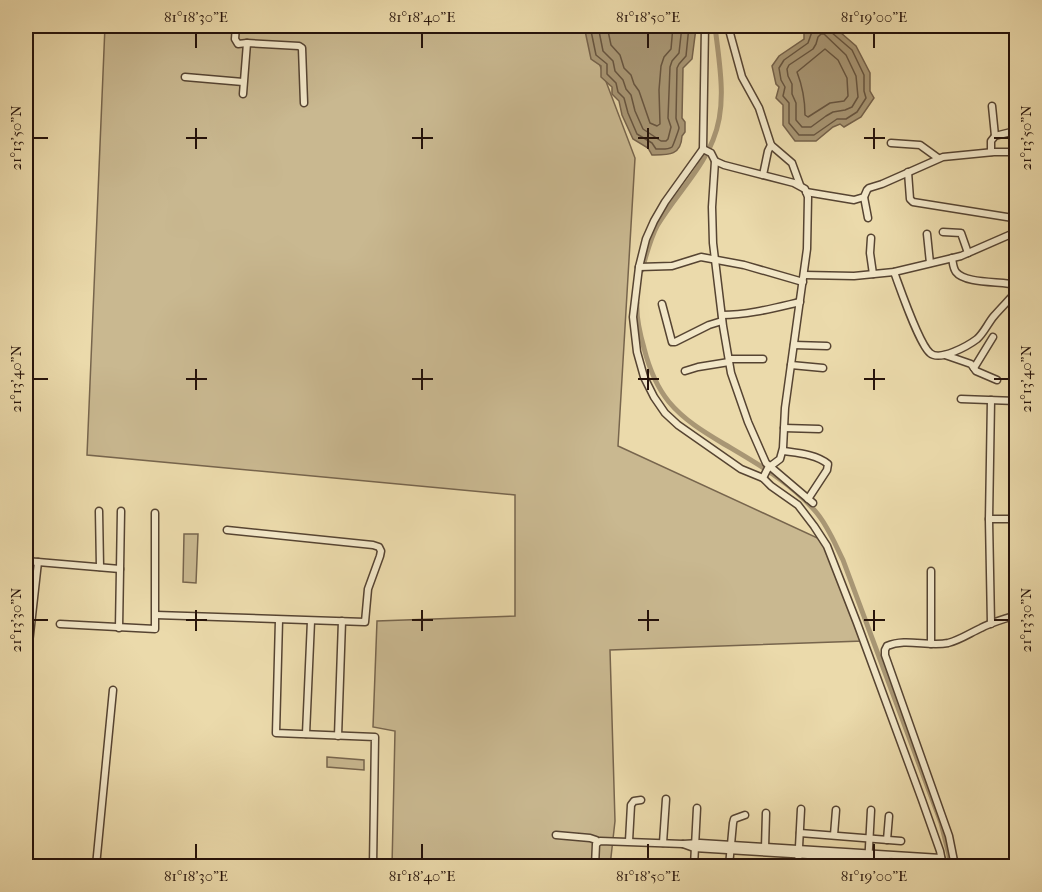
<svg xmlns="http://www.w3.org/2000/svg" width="1042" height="892" viewBox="0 0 1042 892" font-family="'IM FELL French Canon',serif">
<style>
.green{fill:#c9b890;stroke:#77654d;stroke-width:1.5}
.water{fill:#a89674;stroke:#74614a;stroke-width:1.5}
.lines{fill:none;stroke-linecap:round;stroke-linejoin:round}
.shore{stroke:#66543f;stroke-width:1.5}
.canal{stroke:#a89674;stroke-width:5}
.street-casing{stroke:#564432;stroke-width:9}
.street{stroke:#f2e7c8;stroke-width:6}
.ticks{fill:none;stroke:#25120a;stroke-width:2}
.neatline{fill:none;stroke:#25120a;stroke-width:2}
.ticks-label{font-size:15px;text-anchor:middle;fill:#25120a}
</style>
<rect width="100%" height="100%" fill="#ebdaab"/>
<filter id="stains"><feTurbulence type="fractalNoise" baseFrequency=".00333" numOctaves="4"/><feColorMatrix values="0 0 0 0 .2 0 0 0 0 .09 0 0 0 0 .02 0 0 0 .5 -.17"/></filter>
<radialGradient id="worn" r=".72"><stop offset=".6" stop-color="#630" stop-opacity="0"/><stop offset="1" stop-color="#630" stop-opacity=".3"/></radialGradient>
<!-- green -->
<g class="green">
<path d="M105 26H585L635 158 618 446 824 541 863 641 610 650 615 821 610 866H392L395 731 373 727 377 621 515 616V495L87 455Z"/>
<path d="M184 534H198L196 583 183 582Z"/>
<path d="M327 757 364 760V770L327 767Z"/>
</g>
<!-- water -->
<g class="water">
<path d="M584 26H693L696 28 692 59 683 68 682 118 685 122V132L682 136C681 156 668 155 652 155L648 148 633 139 622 115 619 101 612 94V87L601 77V66L591 59Z"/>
<path d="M809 26H833L856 46 870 73V91L874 98 861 117 844 127 840 124 833 127 816 141H795L783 125V105L776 98 779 87 776 84 772 66 779 56 804 39V32Z"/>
</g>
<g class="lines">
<!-- shore -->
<g class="shore">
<path d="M590 26 596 55 607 64V74L616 83 618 92 624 98 628 113 637 134 652 143 656 149C661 149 668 150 672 147 673 146 679 129 679 128 679 126 676 120 676 118L677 68 679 64 686 56 689 26"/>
<path d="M598 26 603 51 613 61 615 71 623 80 626 89 631 95 635 111 643 129 661 141H666L668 139 671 127 668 118 670 67 672 61 679 53 682 26"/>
<path d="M607 26 611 45 620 55 624 68 631 75 634 84 639 91 650 123 657 126 660 124 659 90 661 66 664 57 671 49 673 26"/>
<path d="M814 26 808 43 784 60 779 68 781 80 785 87 783 96 789 103V123L799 135H814L837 119H846L857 112 866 98 864 91V75L852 50 831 32 830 26"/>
<path d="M821 34H824L846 55 856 76 858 97 852 107 845 110 833 112 826 116 811 127H802L796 120V103L792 94V84L788 76 787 69 789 65 813 49 816 44 818 37Z"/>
<path d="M825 49 838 60 847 78 848 96 844 101 830 103 808 117 805 115C805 100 802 85 797 72Z"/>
</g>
<!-- canal -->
<g class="canal">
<path d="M642 270C646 256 650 239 657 226 674 197 700 172 713 140 728 104 719 63 715 26"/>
<path d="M637 303C636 318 640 334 644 348 649 368 656 386 669 402 684 420 704 432 724 444 756 463 792 483 816 512 828 526 835 544 843 560L941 823 949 855 950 866"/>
</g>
<!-- street casing -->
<g class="street-casing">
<g id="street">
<path d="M236 26 235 39 238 44 247 43 299 46 302 48 304 103"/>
<path d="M705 26 703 149 665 202 654 221 646 239 639 267 633 317 637 352 644 377 654 397 665 413 678 425 741 469 763 478 771 486 798 505 814 526 827 546 857 623 922 800 940 851 943 866"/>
<path d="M728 26 742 77 759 108 771 145 792 163 800 185"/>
<path d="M185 77 243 82"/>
<path d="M243 94 247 43"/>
<path d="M992 106 995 136"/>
<path d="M891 143 920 145 938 158"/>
<path d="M703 149 711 153 715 161 712 207 713 243 723 326 731 373 748 422 766 463 813 503"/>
<path d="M991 152V141L995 136 1011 132 1016 128"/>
<path d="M715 161 724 165 794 183 805 189 808 197 807 249 785 408 783 448 780 459 768 468 763 478"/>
<path d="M908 172 910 199 913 202 1013 218 1016 217"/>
<path d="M763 175 768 151 771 145"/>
<path d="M806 192 854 200 864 197 867 190 869 188 882 184 943 157 994 152H1016"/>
<path d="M864 197 868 218"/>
<path d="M943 232 961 233 968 253"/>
<path d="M927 234 930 263"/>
<path d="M871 238 870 253 873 274"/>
<path d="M952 258C953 263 953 268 956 272 965 284 1002 281 1016 285"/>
<path d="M639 267 672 266 701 257 744 265 803 282"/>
<path d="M894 272C900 288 919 344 930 353 940 362 969 345 977 339 984 333 988 323 994 316 1001 308 1009 300 1016 292"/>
<path d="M804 275 854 276 894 272 961 256 1016 232"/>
<path d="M662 304 672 342H675L709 325 722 321"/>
<path d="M722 315C748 315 774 308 800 302"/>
<path d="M794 345 827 346"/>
<path d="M945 355 971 364 976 371 997 380"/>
<path d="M729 359H763"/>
<path d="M791 365 823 368"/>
<path d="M974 368 993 337"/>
<path d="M685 371 698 367 729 362"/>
<path d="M961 399 1016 401"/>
<path d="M991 400 989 520 991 624"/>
<path d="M784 428 819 429"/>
<path d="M783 451C797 453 816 454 828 464L827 470 808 499"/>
<path d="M99 511 100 567"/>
<path d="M989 519H1016"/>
<path d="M26 561 120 569"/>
<path d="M931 571V644"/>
<path d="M156 615 365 622 368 589 380 556 381 551 379 547 373 545 227 530"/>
<path d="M279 620 276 733 375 737 373 866"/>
<path d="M60 624 155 629V513"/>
<path d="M119 628 121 511"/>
<path d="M26 670 38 562"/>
<path d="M306 734 311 621"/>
<path d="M338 736 342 621"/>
<path d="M800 833 901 841"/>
<path d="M556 835 590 838 596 840 597 842"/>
<path d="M834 835 836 810"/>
<path d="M887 840 889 816"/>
<path d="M629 841 631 805 634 801 641 800"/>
<path d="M663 843 666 799"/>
<path d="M765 848 766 813"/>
<path d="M941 858 700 843 683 844 694 848 841 857 942 865"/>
<path d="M96 866 113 690"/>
<path d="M595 866 596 844 600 841 683 844"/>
<path d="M694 866 697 808"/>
<path d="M729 866 733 823 734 819 745 815"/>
<path d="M798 866 801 809"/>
<path d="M834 866 835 855"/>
<path d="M868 866 871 810"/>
<path d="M955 866 949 836 885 655V650L887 646C906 638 928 647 948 643 960 640 970 633 981 628 992 622 1005 619 1016 615"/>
</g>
</g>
<!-- street -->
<use href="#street" class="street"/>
</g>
<!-- ticks -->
<path class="ticks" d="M196 33V48M422 33V48M648 33V48M874 33V48M196 128V149M422 128V149M648 128V149M874 128V149M33 138H48M186 138H207M412 138H433M638 138H659M864 138H885M994 138H1009M196 369V390M422 369V390M648 369V390M874 369V390M33 379H48M186 379H207M412 379H433M638 379H659M864 379H885M994 379H1009M196 610V631M422 610V631M648 610V631M874 610V631M33 620H48M186 620H207M412 620H433M638 620H659M864 620H885M994 620H1009M196 844V859M422 844V859M648 844V859M874 844V859"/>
<!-- margin -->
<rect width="1042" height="892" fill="none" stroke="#ebdaab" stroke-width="66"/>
<rect x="33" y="33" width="976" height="826" class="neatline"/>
<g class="ticks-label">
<text x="196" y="22">81°18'30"E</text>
<text x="422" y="22">81°18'40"E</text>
<text x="648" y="22">81°18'50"E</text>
<text x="874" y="22">81°19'00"E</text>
<text transform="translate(16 138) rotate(-90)" y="5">21°13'50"N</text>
<text transform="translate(1026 138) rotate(-90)" y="5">21°13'50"N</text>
<text transform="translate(16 379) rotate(-90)" y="5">21°13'40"N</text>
<text transform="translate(1026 379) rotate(-90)" y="5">21°13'40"N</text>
<text transform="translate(16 620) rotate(-90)" y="5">21°13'30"N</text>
<text transform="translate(1026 620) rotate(-90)" y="5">21°13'30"N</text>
<text x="196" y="881">81°18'30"E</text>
<text x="422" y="881">81°18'40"E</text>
<text x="648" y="881">81°18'50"E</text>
<text x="874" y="881">81°19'00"E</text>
</g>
<rect width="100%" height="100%" filter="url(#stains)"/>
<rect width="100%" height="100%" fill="url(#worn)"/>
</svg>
